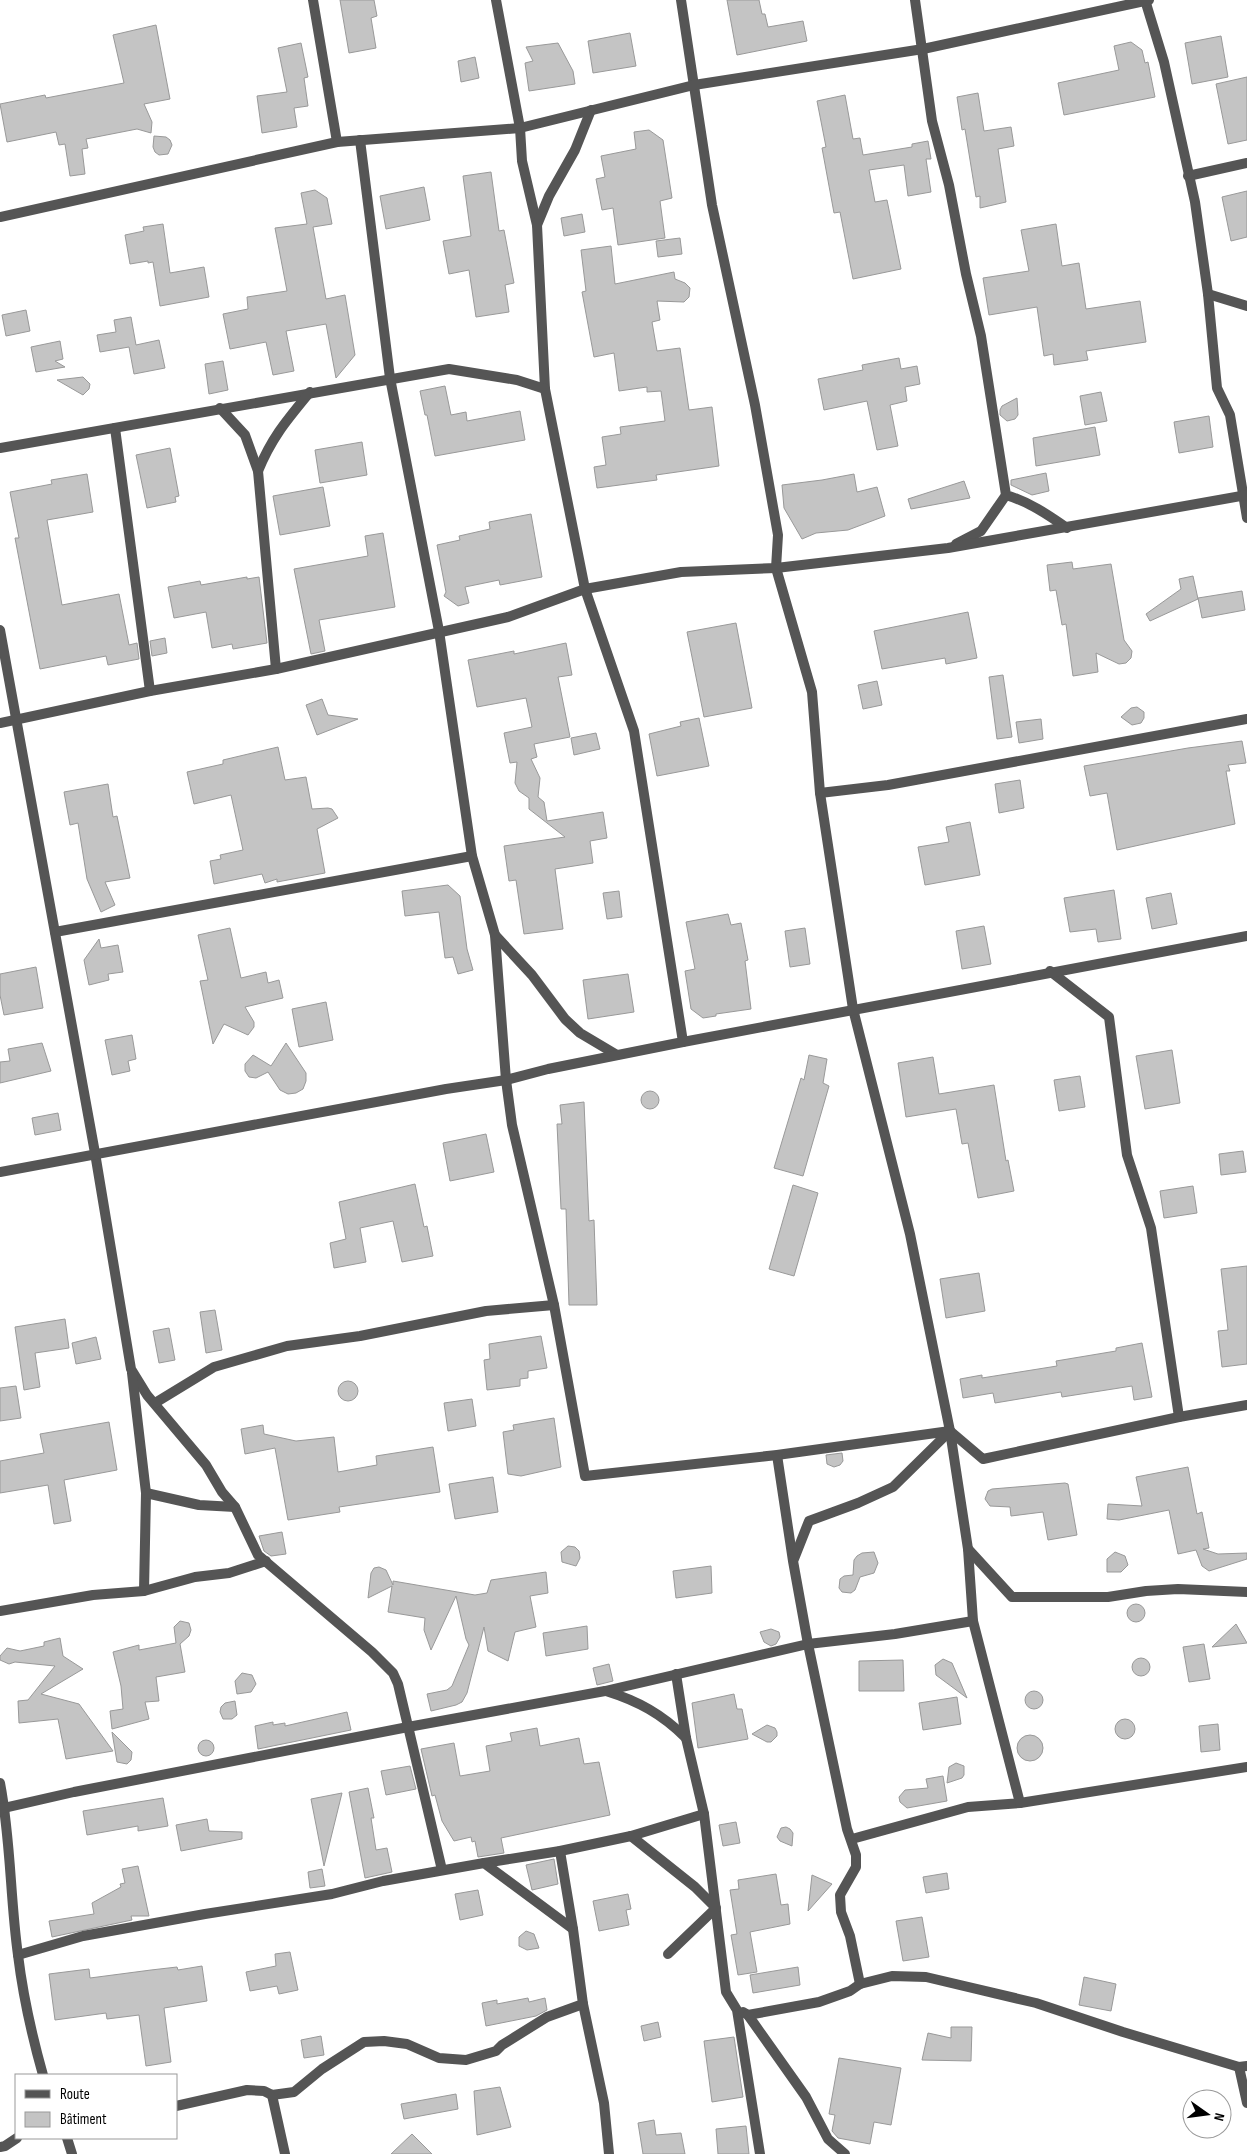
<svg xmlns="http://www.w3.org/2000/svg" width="1247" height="2154" viewBox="0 0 1247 2154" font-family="'Sofia Sans Condensed',sans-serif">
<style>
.building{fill:#c4c4c4;stroke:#999}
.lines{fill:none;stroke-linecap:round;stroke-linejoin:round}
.street{stroke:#555;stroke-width:10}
</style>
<rect width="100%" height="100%" fill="#fff"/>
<!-- building -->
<g class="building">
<path d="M340 0H374L377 16 371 18 376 48 349 53Z"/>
<path d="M727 0H759L762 14H765L768 27 803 21 807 41 737 55Z"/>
<path d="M156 25 170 99 144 104 152 122 151 133 137 129 86 139 88 148 82 149 85 174 70 176 65 144 59 145 56 132 7 142 0 104 45 95 46 98 124 83 113 35Z"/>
<path d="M630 33 636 66 593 73 588 41Z"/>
<path d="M1221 36 1228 77 1192 84 1185 43Z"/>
<path d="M1131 42 1142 50 1145 63 1148 62 1155 97 1064 115 1058 83 1119 70 1114 46Z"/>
<path d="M301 43 308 77 304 78 308 106 294 108 297 127 262 133 257 96 287 92 278 48Z"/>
<path d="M558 43 573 71 575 84 529 91 525 63 533 61 526 47Z"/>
<path d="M475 57 479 78 461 82 458 61Z"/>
<path d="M1247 77V140L1228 144 1216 84Z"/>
<path d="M978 93 984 131 1011 127 1014 146 998 149 1006 202 980 208V196L976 197 965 129 962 130 957 97Z"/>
<path d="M845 95 853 139 860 138 863 155 912 147V144L928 141 931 159H926L931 192 908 196 904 165 869 170 875 202 887 200 901 269 853 279 840 212 834 213 822 148 826 147 817 101Z"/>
<path d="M649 130 663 140 672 198 660 201 665 238 618 245 613 208 602 210 596 179 605 177 601 156 636 149 634 132Z"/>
<path d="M154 136 166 137 170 140 172 145 168 154 159 155 155 152 153 147Z"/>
<path d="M491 172 499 231 504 230 514 283 505 285 509 312 476 317 469 270 449 274 443 241 471 236 463 176Z"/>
<path d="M424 187 430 220 386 229 380 196Z"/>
<path d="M315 190 327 198 332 224 313 227 326 299 345 295 355 355 336 378 326 324 286 331 294 371 273 375 266 342 230 349 223 314 248 309 247 297 287 291 275 228 307 224 301 193Z"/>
<path d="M1247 191V237L1231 241 1222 197Z"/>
<path d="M582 214 585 232 564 236 561 218Z"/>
<path d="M163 224 170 273 204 267 209 297 160 306 153 262 148 263V261L130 264 125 235 144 231 143 227Z"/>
<path d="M1056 224 1062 266 1079 263 1086 309 1140 301 1146 342 1086 351 1088 360 1054 365 1053 354 1044 356 1037 307 989 315 983 278 1029 271 1021 230Z"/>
<path d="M680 238 682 254 658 257 656 241Z"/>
<path d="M611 246 615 284 674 272 675 279 685 283 690 288 689 297 684 302 657 301 660 320 652 322 657 351 680 348 689 410 712 407 719 466 656 475 657 480 597 488 594 467 606 465 602 437 621 434 620 427 665 421 661 391 647 392V387L619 391 614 353 594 357 582 292 586 291 581 250Z"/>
<path d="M26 310 30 331 6 336 2 315Z"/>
<path d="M131 317 136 345 159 340 165 368 134 374 129 347 100 352 97 335 116 332 114 320Z"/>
<path d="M60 341 63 359 55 361 65 367 36 372 31 347Z"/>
<path d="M899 358 901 369 917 366 920 384 905 387 907 401 890 405 898 446 877 450 867 401 824 410 818 379 863 370 862 365Z"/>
<path d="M223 361 228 390 209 394 205 364Z"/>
<path d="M83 377 90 384 89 389 83 395 57 380Z"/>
<path d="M445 386 451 415 466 412 467 421 520 411 525 440 435 456 427 415H425L420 391Z"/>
<path d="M1101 392 1107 421 1085 425 1080 396Z"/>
<path d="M1017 398 1018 415 1015 419 1007 421 1000 415V410L1002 406Z"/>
<path d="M1209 416 1213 447 1179 453 1174 422Z"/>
<path d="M1095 427 1100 455 1036 466 1033 438Z"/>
<path d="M362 442 367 475 320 483 315 450Z"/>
<path d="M170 448 179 496 175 497 176 502 147 508 136 455Z"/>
<path d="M1046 473 1049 491 1032 495 1011 485V480Z"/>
<path d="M87 474 93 512 47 520 62 605 119 594 129 645 137 643 139 659 108 665 106 656 40 669 15 538H19L10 492 52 484 51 480Z"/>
<path d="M854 474 857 492 877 487 885 516 848 530 816 533 802 539 784 508 782 485 822 480Z"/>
<path d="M964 481 970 498 911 509 908 499Z"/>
<path d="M323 487 330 526 280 535 273 496Z"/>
<path d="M531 514 542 577 500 585 499 580 465 587 469 603 458 606 444 596 446 592 437 545 460 540 459 536 490 529 489 522Z"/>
<path d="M383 533 395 607 319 620 325 651 311 654 294 569 368 556 365 536Z"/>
<path d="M1072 562 1073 569 1111 564 1124 640 1132 651 1131 658 1126 663 1119 664 1096 653 1098 672 1073 676 1066 624 1062 625 1056 590 1050 591 1047 565Z"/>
<path d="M1193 576 1198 599 1150 621 1146 614 1181 589 1179 579Z"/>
<path d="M247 577V579L259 577 267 643 233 649 232 644 212 648 206 612 174 618 168 587 200 581 201 585Z"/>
<path d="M1242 591 1245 610 1202 618 1198 598Z"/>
<path d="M968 612 977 658 946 664 945 658 882 669 874 631Z"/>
<path d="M736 623 752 708 704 717 687 632Z"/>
<path d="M165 638 167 653 152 656 150 641Z"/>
<path d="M566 643 572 675 558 677 570 737 534 744 537 757 531 759 540 778 538 797 544 802 547 821 603 812 607 838 590 841 593 863 555 869 563 929 524 934 516 880 509 881 504 846 565 837 529 809V798L519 791 515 783 517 762 510 763 504 733 532 727 526 698 477 707 468 660 514 651V654Z"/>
<path d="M1003 675 1012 737 997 739 989 677Z"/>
<path d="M877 681 882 705 863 709 858 685Z"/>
<path d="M322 699 328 715 358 719 317 735 306 705Z"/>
<path d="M1137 707 1144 712V718L1141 723 1132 725 1121 717 1131 708Z"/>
<path d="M699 718 709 766 657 776 649 734 681 726 680 722Z"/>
<path d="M1041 719 1043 739 1019 743 1016 722Z"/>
<path d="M596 733 600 749 574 755 571 738Z"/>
<path d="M1242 741 1246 763 1228 765 1230 771H1226L1235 824 1117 850 1107 793 1090 796 1084 766 1188 748Z"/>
<path d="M278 747 285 780 306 777 312 809 328 808 332 809 338 818 317 829 325 873 277 882V879L265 883 262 874 214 884 210 861 221 859 220 855 243 850 231 795 194 804 187 772 223 764V760Z"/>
<path d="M1020 780 1024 808 999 813 995 784Z"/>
<path d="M108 784 113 817 117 816 130 878 105 882 115 905 101 912 87 879 78 823 70 825 64 792Z"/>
<path d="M970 822 980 875 925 885 918 847 949 842 946 827Z"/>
<path d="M448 885 460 896 467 949 473 970 458 974 453 957 445 958 439 912 405 916 402 891Z"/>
<path d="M1114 890 1121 939 1098 942 1096 929 1070 932 1064 898Z"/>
<path d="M619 891 622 917 607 919 603 893Z"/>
<path d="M1171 893 1177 924 1152 929 1146 898Z"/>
<path d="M728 914 731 925 741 923 748 960 745 961 751 1009 716 1014V1016L703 1018 691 1009 685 971 695 969 686 922Z"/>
<path d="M984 926 991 964 962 969 956 931Z"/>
<path d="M230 928 241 978 266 972 268 983 279 980 283 998 245 1007 254 1022V1027L248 1035 224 1024 213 1044 200 981 208 980 198 935Z"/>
<path d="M805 928 810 964 790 967 785 931Z"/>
<path d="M99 939 101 948 118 945 123 972 108 974 109 980 89 985 84 960Z"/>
<path d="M36 967 43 1008 4 1015 0 995V974Z"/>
<path d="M628 974 634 1012 588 1019 583 980Z"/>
<path d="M326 1002 333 1040 299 1047 292 1009Z"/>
<path d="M132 1035 136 1059 128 1061 130 1071 112 1075 105 1040Z"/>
<path d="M42 1043 51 1071 0 1083V1062L10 1061 8 1049Z"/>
<path d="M286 1043 306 1073V1081L303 1089 296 1093 288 1094 280 1090 268 1072 256 1078 249 1077 245 1071V1064L253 1055 271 1066Z"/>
<path d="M1172 1050 1180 1103 1145 1109 1136 1056Z"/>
<path d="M809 1055 827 1059 823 1083 829 1086 803 1176 774 1168 801 1078 804 1080Z"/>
<path d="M933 1057 939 1094 994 1085 1006 1161 1008 1160 1014 1191 978 1198 968 1143 962 1144 956 1109 906 1117 898 1063Z"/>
<path d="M1080 1076 1085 1107 1059 1111 1054 1080Z"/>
<circle cx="650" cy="1100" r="9"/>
<path d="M584 1102 589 1221 594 1220 597 1305H569L566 1209H561L557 1124H562L560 1105Z"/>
<path d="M58 1113 61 1130 35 1135 32 1118Z"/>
<path d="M486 1134 494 1172 450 1181 443 1143Z"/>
<path d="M1243 1151 1246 1172 1221 1175 1219 1154Z"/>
<path d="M415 1184 424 1227 427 1226 433 1256 402 1262 393 1221 360 1228 366 1262 334 1268 330 1243 346 1239 339 1202Z"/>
<path d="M793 1185 818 1193 794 1276 769 1269Z"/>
<path d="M1193 1186 1197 1213 1164 1218 1160 1191Z"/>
<path d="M1247 1266V1364L1222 1367 1218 1331 1228 1330 1221 1269Z"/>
<path d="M979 1273 985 1311 946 1318 940 1279Z"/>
<path d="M215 1310 222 1350 206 1353 200 1312Z"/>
<path d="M65 1319 69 1348 35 1353 40 1387 24 1390 15 1327Z"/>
<path d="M169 1328 175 1360 159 1363 153 1331Z"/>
<path d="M541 1336 547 1368 528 1371V1378L520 1379V1386L487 1390 484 1360 490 1359 489 1344Z"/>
<path d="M96 1337 101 1359 76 1364 72 1343Z"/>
<path d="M1142 1343 1152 1397 1134 1400 1132 1386 1062 1397 1061 1392 995 1403 993 1393 963 1398 960 1379 982 1375V1378L1057 1366 1056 1361 1116 1351V1348Z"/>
<circle cx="348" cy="1391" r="10"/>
<path d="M16 1386 21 1418 0 1421V1388Z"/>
<path d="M472 1399 476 1426 448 1431 444 1403Z"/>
<path d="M554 1418 561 1467 521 1476 508 1474 503 1432 514 1430 513 1425Z"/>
<path d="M109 1422 117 1470 64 1480 71 1521 54 1524 48 1485 0 1493V1461L44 1453 40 1434Z"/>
<path d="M263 1425 264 1434 296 1441 334 1437 338 1472 377 1465 376 1456 433 1447 440 1492 339 1507 340 1512 288 1520 275 1448 245 1454 241 1429Z"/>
<path d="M842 1453 843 1461 840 1465 834 1467 827 1464 826 1455Z"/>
<path d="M1188 1467 1197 1514 1202 1512 1209 1548 1203 1549 1218 1554 1247 1553V1559L1209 1571 1202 1566 1196 1550 1178 1554 1169 1510 1119 1520 1107 1519 1108 1504 1142 1506 1136 1477Z"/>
<path d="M493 1477 498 1512 455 1519 449 1484Z"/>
<path d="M1065 1483 1068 1484 1077 1535 1048 1540 1043 1512 1011 1516 1010 1507 990 1506 985 1499 988 1491 992 1489Z"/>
<path d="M282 1532 286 1554 271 1556 264 1551 259 1536Z"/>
<path d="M568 1546 575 1547 579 1551 580 1558 576 1566 562 1562 561 1552Z"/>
<path d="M874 1552 878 1563 874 1573 860 1577 855 1590 851 1593 842 1592 839 1588 840 1579 844 1576 853 1575 854 1560 857 1556 862 1553Z"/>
<path d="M1115 1552 1125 1556 1128 1565 1121 1572H1107V1559Z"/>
<path d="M711 1566 712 1593 676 1598 673 1571Z"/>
<path d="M379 1567 386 1570 393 1585V1581L475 1595 487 1593 491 1580 546 1572 548 1593 530 1596 536 1627 515 1632 508 1661 488 1651 484 1627 467 1693 462 1702 456 1705 431 1711 427 1694 447 1690 452 1686 469 1645 466 1639 456 1596 431 1650 424 1630 425 1618 388 1612 392 1586 368 1598 371 1573 374 1568Z"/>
<circle cx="1136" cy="1613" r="9"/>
<path d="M180 1621 189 1623 191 1630 189 1636 180 1644 185 1672 156 1677 159 1701 145 1702 149 1719 112 1729 110 1711 123 1709 121 1686 113 1652 139 1645V1650L176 1643 174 1627Z"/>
<path d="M1236 1624 1247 1643 1212 1647Z"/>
<path d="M587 1626 588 1649 546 1656 543 1633Z"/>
<path d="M771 1629 779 1632 780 1637 776 1644 771 1646 764 1642 760 1632Z"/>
<path d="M60 1638 63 1656 83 1669 41 1694 79 1704 113 1751 66 1759 58 1719 19 1723 18 1701 28 1700 55 1666 15 1662 9 1664 0 1660V1656L7 1648 20 1651 44 1646V1642Z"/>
<path d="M1204 1644 1210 1679 1189 1682 1183 1647Z"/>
<circle cx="1141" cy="1667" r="9"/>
<path d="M943 1659 952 1663 967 1698 936 1675 935 1665Z"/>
<path d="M903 1660 904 1691H859V1661Z"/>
<path d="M609 1664 613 1681 597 1685 593 1668Z"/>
<path d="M242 1673 252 1675 256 1684 251 1692 237 1694 235 1681Z"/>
<circle cx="1034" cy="1700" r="9"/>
<path d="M734 1694 737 1709H742L748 1739 698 1748 692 1703Z"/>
<path d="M957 1697 961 1724 923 1730 919 1703Z"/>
<path d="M235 1701 237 1715 232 1719H223L220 1712 221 1707 225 1703Z"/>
<path d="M347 1712 351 1730 258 1749 255 1726 273 1722V1725L285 1723V1726Z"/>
<circle cx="1125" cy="1729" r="10"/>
<path d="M1218 1724 1220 1750 1201 1752 1199 1726Z"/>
<path d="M767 1725 775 1728 777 1732V1736L771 1742H767L752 1734Z"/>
<path d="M537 1728 540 1746 579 1738 584 1764 599 1762 610 1815 501 1838 504 1853 478 1857 475 1841 472 1842 471 1837 454 1841 442 1821 435 1795 432 1796 421 1749 454 1743 460 1776 490 1771 486 1746 512 1741 510 1733Z"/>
<path d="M112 1732 132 1752 131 1760 127 1764 117 1762Z"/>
<circle cx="1030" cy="1748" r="13"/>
<circle cx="206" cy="1748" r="8"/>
<path d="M956 1763 964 1766V1775L962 1778 947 1783 949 1767Z"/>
<path d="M410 1766 416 1789 386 1795 381 1771Z"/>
<path d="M943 1776 947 1801 907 1808 900 1802 899 1797 905 1790 928 1788 926 1779Z"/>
<path d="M368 1788 374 1818H371L376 1850 387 1848 392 1872 365 1878 349 1792Z"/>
<path d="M342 1793 324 1866 311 1799Z"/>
<path d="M163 1798 168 1826 138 1831V1826L87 1835 83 1811Z"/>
<path d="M207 1819 209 1831 242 1832V1839L181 1851 176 1825Z"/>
<path d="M736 1822 740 1843 723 1846 719 1825Z"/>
<path d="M786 1827 790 1829 793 1833 792 1846 780 1841 777 1837 781 1828Z"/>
<path d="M554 1859 558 1884 532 1890 526 1865Z"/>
<path d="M138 1866 149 1916H131L132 1920 52 1937 49 1921 94 1914 92 1903 121 1887 120 1884 125 1883 122 1869Z"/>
<path d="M322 1869 325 1886 310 1888 308 1872Z"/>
<path d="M947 1873 949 1889 926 1893 923 1877Z"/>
<path d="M776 1874 781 1905 788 1904 790 1924 750 1932 757 1972 738 1975 731 1935 737 1934 730 1890 739 1889 738 1880Z"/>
<path d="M812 1875 832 1884 808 1911Z"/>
<path d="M478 1890 483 1915 460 1920 455 1894Z"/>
<path d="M628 1894 631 1909 626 1910 629 1925 599 1931 593 1901Z"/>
<path d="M922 1917 929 1957 903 1961 896 1921Z"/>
<path d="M526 1931 534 1934 539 1948 527 1950 519 1946V1937Z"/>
<path d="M290 1952 298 1990 279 1994 277 1986 250 1991 246 1972 276 1966 275 1954Z"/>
<path d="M202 1966 207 2001 164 2008 171 2062 146 2066 139 2015 107 2019 106 2013 55 2020 49 1974 89 1969 90 1978 151 1970 177 1967 178 1970Z"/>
<path d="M798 1967 800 1985 753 1993 750 1975Z"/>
<path d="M1084 1977 1116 1984 1111 2011 1079 2005Z"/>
<path d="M528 1998 529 2002 545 1998 547 2010 536 2016 486 2026 482 2003 497 2000V2004Z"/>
<path d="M658 2022 661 2037 644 2041 641 2026Z"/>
<path d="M951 2027H972L971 2061 922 2060 928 2033 951 2038Z"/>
<path d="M321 2036 324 2055 304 2058 301 2040Z"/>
<path d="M734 2037 743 2097 712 2102 704 2041Z"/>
<path d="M839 2058 901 2068 891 2125 874 2122 870 2144 838 2138 832 2131 835 2115 829 2114Z"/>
<path d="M500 2087 511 2127 477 2135 474 2091Z"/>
<path d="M456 2094 458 2109 404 2119 401 2104Z"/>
<path d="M654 2120 656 2135 681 2133 685 2154H643L638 2123Z"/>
<path d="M746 2126 749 2154H718L716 2129Z"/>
<path d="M412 2134 432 2154H391Z"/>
</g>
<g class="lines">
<!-- street -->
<g class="street">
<path d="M313 0 337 142"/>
<path d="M496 0 520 128 522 161 537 225"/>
<path d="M681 0 712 205 755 405 778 535 776 568 812 692 820 793 853 1009 910 1234 950 1431 968 1549 973 1621 1020 1803 968 1807 852 1839"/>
<path d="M915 0 932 121 949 185 966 274 981 336 1006 495C1029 502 1047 514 1067 528"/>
<path d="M1145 0 1164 62 1195 202 1208 294 1217 388 1230 415 1247 518"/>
<path d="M591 110 575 150 549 196 537 225 545 389 585 589 634 731 683 1042"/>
<path d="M360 140 390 378 439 631 472 856 495 935 506 1080 512 1125 554 1305 585 1476 777 1455 950 1431 983 1459 1179 1417 1247 1405"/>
<path d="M1188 176 1247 163"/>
<path d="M0 217 337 142 520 128 694 85 923 49 1149 0"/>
<path d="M1208 294 1247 306"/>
<path d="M220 408 245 435 258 471 276 669"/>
<path d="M115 428 150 691"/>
<path d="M0 448 449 369 517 380 545 389"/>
<path d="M258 471C272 437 287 420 310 392"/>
<path d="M956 544 981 531 1006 495"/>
<path d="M0 630 95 1153 131 1369 147 1395 206 1465 222 1492 235 1507 258 1555 372 1652 393 1673 398 1684 442 1870"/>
<path d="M0 723 150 691 276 669 508 617 585 589 681 572 776 568 948 548 1247 495"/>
<path d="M820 793 888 785 1247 719"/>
<path d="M55 932 472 856"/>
<path d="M495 935 532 975 565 1019 580 1033 617 1055"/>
<path d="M1050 971 1109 1017 1127 1155 1151 1228 1179 1417"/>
<path d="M0 1172 446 1089 506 1080 548 1069 683 1042 1247 936"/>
<path d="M132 1373 146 1493 144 1591"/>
<path d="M155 1403 214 1367 287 1346 360 1336 486 1311 554 1305"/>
<path d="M777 1455 793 1561 808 1644 847 1829 856 1855V1867L840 1895 841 1912 850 1936 860 1984"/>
<path d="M146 1493 199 1505 235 1507"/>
<path d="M968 1549 1012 1597H1108L1146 1591 1178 1589 1247 1592"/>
<path d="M794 1559 809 1521 858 1503 893 1487 950 1431"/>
<path d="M0 1611 93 1595 144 1591 195 1577 229 1573 266 1561"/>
<path d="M676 1674 686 1738 704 1814 726 1992 737 2010 760 2154"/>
<path d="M606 1691C638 1701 662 1714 686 1738"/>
<path d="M0 1783C11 1840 10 1898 18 1955 23 1996 32 2036 43 2075"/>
<path d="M1020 1803 1247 1767"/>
<path d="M0 1809 74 1792 408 1727 605 1691 808 1644 895 1634 973 1621"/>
<path d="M631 1836 695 1887 716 1908 668 1954"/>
<path d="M484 1863 560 1851 631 1836 704 1814"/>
<path d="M18 1955 83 1936 205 1914 332 1894 383 1881 484 1863 573 1929"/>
<path d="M583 2004 604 2103 609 2154"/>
<path d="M743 2012 748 2015 806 2097 828 2139 845 2154"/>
<path d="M748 2015 819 2002 850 1991 860 1984 892 1976 926 1977 1036 2003 1123 2032 1239 2067 1247 2066"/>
<path d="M1239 2067 1247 2103"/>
<path d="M272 2095 285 2154"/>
<path d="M176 2106 247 2090 264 2091 272 2095 294 2092 322 2069 364 2042 384 2041 407 2044 439 2058 466 2060 496 2051 502 2045 547 2017 583 2004 573 1929 560 1851"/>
<path d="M67 2138 72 2154"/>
<path d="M0 2147 5 2146 17 2138"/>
</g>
</g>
<!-- legend -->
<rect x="15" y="2074" width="162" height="65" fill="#ffffff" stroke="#999999"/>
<rect x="25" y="2090" width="25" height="8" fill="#555555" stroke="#999999"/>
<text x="60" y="2099" font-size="15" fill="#000000">Route</text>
<rect x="25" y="2112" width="25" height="15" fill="#c4c4c4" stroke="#999999"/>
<text x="60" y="2124" font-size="15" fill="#000000">Bâtiment</text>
<!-- north arrow -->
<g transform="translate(1207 2114) rotate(104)"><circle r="24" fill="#ffffff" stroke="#999999"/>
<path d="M0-4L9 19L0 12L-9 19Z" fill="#000000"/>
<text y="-8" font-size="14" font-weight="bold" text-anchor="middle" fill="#000000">N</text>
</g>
</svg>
